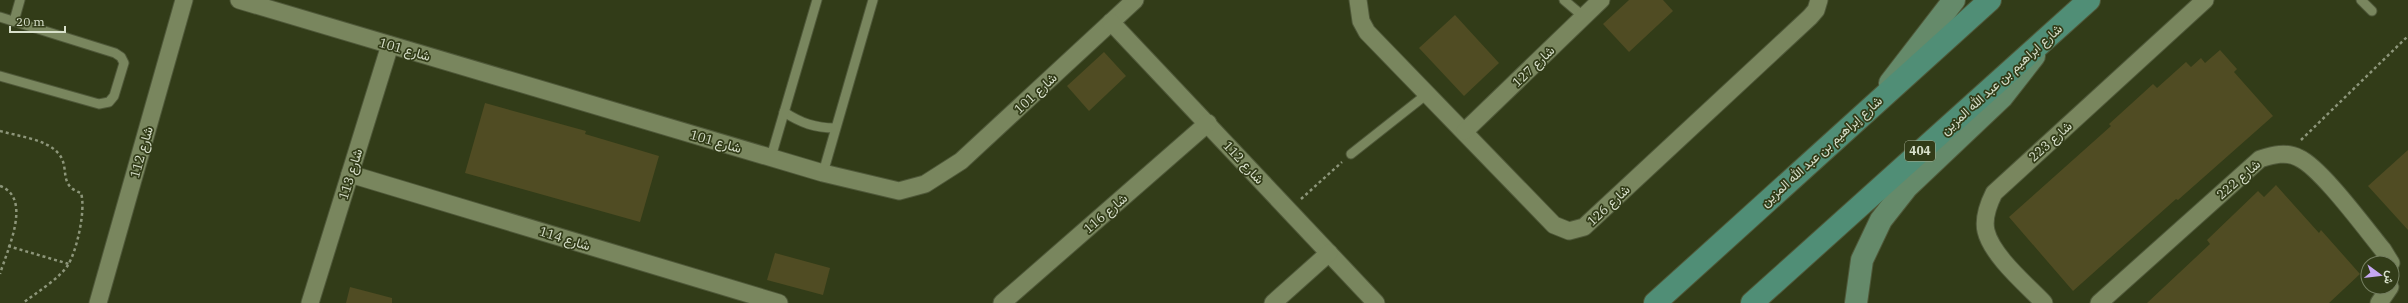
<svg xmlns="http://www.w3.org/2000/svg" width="2408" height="303" viewBox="0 0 2408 303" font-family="'IBM Plex Serif',Vazirmatn,serif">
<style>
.building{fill:#504c23}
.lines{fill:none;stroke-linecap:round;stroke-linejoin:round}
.lane-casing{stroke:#4f5839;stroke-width:11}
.street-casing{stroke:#4f5839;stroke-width:19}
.secondary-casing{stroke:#4f5839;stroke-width:24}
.primary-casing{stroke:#4f5839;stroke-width:24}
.path{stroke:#8d967a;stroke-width:2.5;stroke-dasharray:3 3;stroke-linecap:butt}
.lane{stroke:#79865e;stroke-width:9}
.street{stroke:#79865e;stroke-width:17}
.secondary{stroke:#658a6a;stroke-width:22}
.primary{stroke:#508e76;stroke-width:22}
.labels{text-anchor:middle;stroke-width:3.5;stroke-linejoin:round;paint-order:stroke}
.shield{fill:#323c18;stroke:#a6af95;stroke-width:1}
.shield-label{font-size:12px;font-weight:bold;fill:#d8e0cb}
.street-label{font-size:13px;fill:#d8e0cb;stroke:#323c18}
</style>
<rect width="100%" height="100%" fill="#323c18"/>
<!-- building -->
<g class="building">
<path d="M1629 0H1663L1673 11 1629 52 1603 24Z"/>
<path d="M1455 15 1499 63 1464 96 1419 48Z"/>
<path d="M2220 50 2237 69 2234 72 2273 116 2178 200 2176 199 2073 291 2009 217 2111 126 2109 124 2153 84 2157 88 2186 62 2191 67 2201 58 2205 63Z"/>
<path d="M1104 52 1126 76 1089 111 1067 86Z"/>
<path d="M485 103 586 131 585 134 659 156 640 222 465 173Z"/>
<path d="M2408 150V230L2368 186Z"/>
<path d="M2276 185 2319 233 2321 230 2360 274 2329 303H2147L2210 244 2207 240 2258 191 2264 197Z"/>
<path d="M775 253 830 268 823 295 767 280Z"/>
<path d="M350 287 392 298V303H346Z"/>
</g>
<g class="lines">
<!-- lane casing -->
<g class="lane-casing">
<g id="lane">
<path d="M1564 0 1584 17"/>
<path d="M2361 0 2372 11"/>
<path d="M0 17 115 53 121 57 124 63 114 96 109 102 99 104 0 76"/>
<path d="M14 21 20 0"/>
<path d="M784 112C801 123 815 128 835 128"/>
<path d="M1351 154 1427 94"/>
<path d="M771 157 817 0"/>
<path d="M823 173 873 0"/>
</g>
</g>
<!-- street casing -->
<g class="street-casing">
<g id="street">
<path d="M239 0 823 173 899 191 925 184 961 161 1135 0"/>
<path d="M1358 0 1361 21 1367 32 1554 225 1569 231 1584 227 1810 17 1816 10 1819 0"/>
<path d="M1111 22 1376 303"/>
<path d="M1465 131 1601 0"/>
<path d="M350 174 779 303"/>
<path d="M98 303 184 0"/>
<path d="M310 303 390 45"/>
<path d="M1002 303 1208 123"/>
<path d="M1273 303 1329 253"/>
<path d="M2044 303C2027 285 1992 256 1986 231 1983 218 1988 205 1994 193L2205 0"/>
<path d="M2099 303 2260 159C2273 155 2286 151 2299 158 2321 168 2365 228 2383 250L2391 263"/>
<path d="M2379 303 2390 287"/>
</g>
</g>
<!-- secondary casing -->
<g class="secondary-casing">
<g id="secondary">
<path d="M1890 83 1954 0"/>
<path d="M1856 303 1862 260 1881 220 1907 187 2002 97 2034 56"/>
</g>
</g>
<!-- primary casing -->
<g class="primary-casing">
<g id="primary">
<path d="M1655 303 1990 0"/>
<path d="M1752 303 2089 0"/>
</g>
</g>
<!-- path -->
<g class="path">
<path d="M0 131C17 136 46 139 58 153 71 167 57 185 81 193 86 210 77 250 68 265 60 278 36 293 23 303"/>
<path d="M2301 140 2408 36"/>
<path d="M0 186C33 198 7 250 0 274"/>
<path d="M1301 199 1342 162"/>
<path d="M8 246 69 264"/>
</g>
<!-- lane -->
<use href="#lane" class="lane"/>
<!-- street -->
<use href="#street" class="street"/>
<!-- secondary -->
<use href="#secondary" class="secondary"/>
<!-- primary -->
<use href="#primary" class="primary"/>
</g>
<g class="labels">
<!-- shield labels -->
<rect class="shield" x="1905" y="141" width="30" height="20" rx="3"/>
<g class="shield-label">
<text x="1920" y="155">404</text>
</g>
<!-- street labels -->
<g class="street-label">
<text transform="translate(405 49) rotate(16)" y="5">شارع 101</text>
<text transform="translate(1533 66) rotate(-44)" y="5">شارع 127</text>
<text transform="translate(2001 79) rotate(-42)" y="5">شارع ابراهيم بن عبد الله المزين</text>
<text transform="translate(1035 93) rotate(-43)" y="5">شارع 101</text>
<text transform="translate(716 141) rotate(16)" y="5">شارع 101</text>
<text transform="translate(2050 141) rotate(-42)" y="5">شارع 223</text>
<text transform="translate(1821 151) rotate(-42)" y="5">شارع إبراهيم بن عبد الله المزين</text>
<text transform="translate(141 152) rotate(-74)" y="5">شارع 112</text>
<text transform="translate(1244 162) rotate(47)" y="5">شارع 112</text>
<text transform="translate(350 174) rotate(-73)" y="5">شارع 113</text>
<text transform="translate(2238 179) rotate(-41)" y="5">شارع 222</text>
<text transform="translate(1608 205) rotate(-43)" y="5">شارع 126</text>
<text transform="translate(1105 213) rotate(-41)" y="5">شارع 116</text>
<text transform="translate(565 238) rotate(17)" y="5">شارع 114</text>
</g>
</g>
<!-- north arrow -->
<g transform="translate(2380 275) rotate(105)"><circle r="19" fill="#323c18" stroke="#747e60"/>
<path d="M0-3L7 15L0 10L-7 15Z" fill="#c5a7f1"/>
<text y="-6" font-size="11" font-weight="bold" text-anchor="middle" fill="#d8e0cb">ش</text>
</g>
<!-- scale -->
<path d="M10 26v6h55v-6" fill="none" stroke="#d8e0cb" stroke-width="2"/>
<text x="16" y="26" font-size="12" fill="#d8e0cb" stroke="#323c18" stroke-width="3" paint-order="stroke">20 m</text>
</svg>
